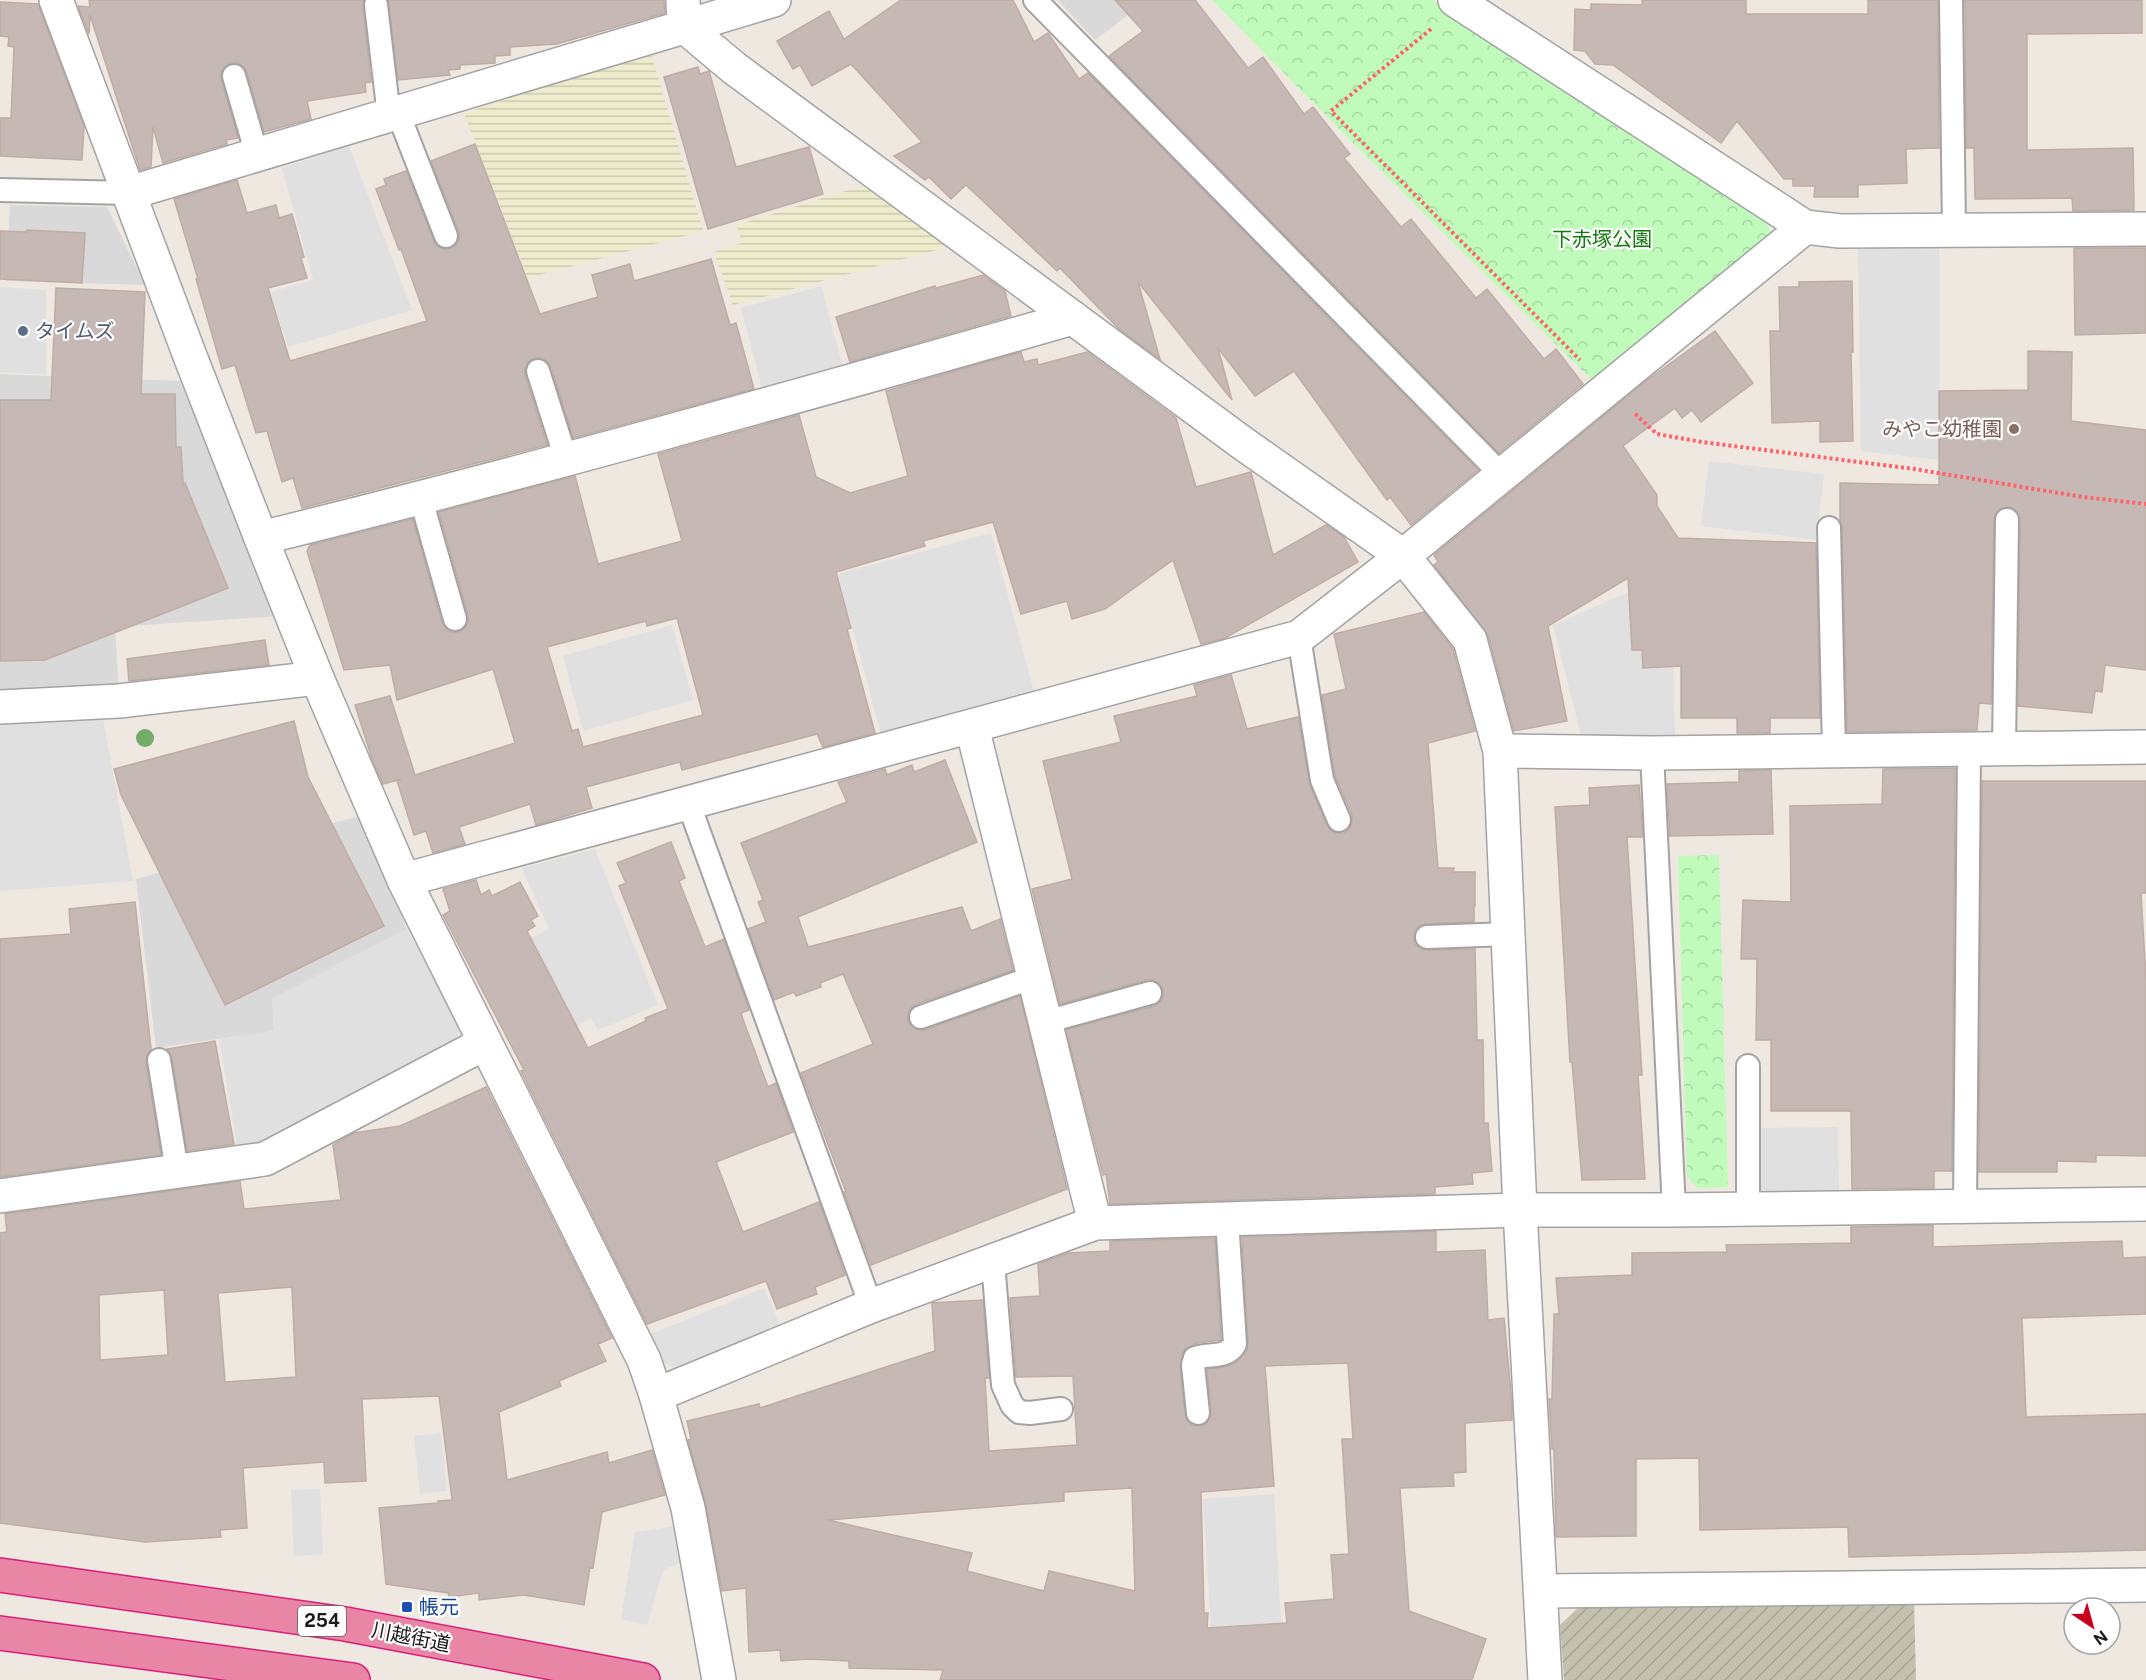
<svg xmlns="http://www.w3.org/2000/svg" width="2146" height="1680" viewBox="0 0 2146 1680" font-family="'Public Sans','Noto Sans JP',sans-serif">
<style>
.residential{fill:#dad9d9}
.construction{fill:url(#construction-furrows)}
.farmland{fill:url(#farmland-rules)}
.park{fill:url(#park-crowns)}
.parking{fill:#e0e0e0}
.building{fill:#c6b9b5;stroke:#c0aca3;stroke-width:1.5;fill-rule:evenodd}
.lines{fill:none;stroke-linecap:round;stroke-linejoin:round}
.lane-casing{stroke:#a3a3a3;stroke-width:26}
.street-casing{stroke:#a3a3a3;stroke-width:36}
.highway-casing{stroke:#dc1e7b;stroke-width:36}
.path{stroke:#fe6369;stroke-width:4;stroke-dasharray:3 3;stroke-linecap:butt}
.lane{stroke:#fff;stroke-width:22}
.street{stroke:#fff;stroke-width:33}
.highway{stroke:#e986a6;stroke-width:33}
.tree{fill:#73ad6a}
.service-dot{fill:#5c6f8a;stroke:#fff;stroke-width:2}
.education-dot{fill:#8d6e63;stroke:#fff;stroke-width:2}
.transit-dot{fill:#1a4fb4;stroke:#fff;stroke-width:2}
.labels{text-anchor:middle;stroke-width:4.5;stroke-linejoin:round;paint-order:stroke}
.shield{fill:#fff;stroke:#606060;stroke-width:1.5}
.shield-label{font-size:18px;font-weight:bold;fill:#1c1c1c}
.park-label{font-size:20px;fill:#0f7d08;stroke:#fff}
.service-label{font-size:20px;fill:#4e5e75;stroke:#fff;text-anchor:start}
.education-label{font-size:20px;fill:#785e54;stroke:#fff;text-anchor:end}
.transit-label{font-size:20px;fill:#164399;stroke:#fff;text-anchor:start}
.street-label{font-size:20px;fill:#1c1c1c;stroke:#fff}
</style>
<defs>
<pattern id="construction-furrows" width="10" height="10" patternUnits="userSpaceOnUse" patternTransform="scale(1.5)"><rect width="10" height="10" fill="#c3c0ad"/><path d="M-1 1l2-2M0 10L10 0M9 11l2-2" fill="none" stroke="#a7a494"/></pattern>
<pattern id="farmland-rules" width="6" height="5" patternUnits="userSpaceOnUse" patternTransform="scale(1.5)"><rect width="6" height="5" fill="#eeeccc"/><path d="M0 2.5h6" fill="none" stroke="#cccaaf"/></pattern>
<pattern id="park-crowns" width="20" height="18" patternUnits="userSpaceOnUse" patternTransform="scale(1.5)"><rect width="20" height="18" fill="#c0fbbc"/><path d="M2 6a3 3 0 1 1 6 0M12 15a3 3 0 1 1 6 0" fill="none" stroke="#a4d7a1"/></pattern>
</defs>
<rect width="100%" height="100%" fill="#eee8e1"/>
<!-- residential -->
<g class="residential">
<path d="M1058 0H1148L1095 40Z"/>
<path d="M10 205 107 207 145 285 6 281Z"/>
<path d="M0 374 180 381 280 616 115 627 119 691 0 701Z"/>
<path d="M359 816 407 929 272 999 274 1031 156 1048 136 879Z"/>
</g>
<!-- construction -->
<path class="construction" d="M1914 1600 1916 1680H1564L1560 1625 1582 1604Z"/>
<!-- farmland -->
<g class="farmland">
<path d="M651 53 703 231 528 278 464 113Z"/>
<path d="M864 185 948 247 733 305 714 252 742 243 737 225Z"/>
</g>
<!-- park -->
<g class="park">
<path d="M1212 0H1432L1767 221 1773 240 1594 382 1351 141Z"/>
<path d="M1719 855 1728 1187 1697 1188 1687 1176 1678 856Z"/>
</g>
<!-- parking -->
<g class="parking">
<path d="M349 146 412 310 288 347 270 292 313 280 282 168Z"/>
<path d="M1939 248V460L1861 451 1858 249Z"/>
<path d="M821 286 844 371 763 392 741 308Z"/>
<path d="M0 287 46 290V375L0 372Z"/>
<path d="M1709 461 1824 474 1816 540 1701 526Z"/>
<path d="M991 533 1034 692 881 734 838 574Z"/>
<path d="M1629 592 1632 650H1642L1643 668 1673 667 1675 737 1582 739 1553 625Z"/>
<path d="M672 625 693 700 583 731 563 656Z"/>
<path d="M102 714 133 881 0 891V723Z"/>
<path d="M595 849 658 1005 598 1030 591 1018 577 1026 531 938 549 929 522 868Z"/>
<path d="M407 929 460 1028 456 1046 265 1146 238 1151 219 1039 274 1031 272 999Z"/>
<path d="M1838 1127 1839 1192 1759 1194 1758 1128Z"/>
<path d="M764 1288 780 1326 677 1369 655 1359 646 1336Z"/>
<path d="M441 1433 447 1491 420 1494 414 1436Z"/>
<path d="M320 1489 323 1554 294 1556 291 1490Z"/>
<path d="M1274 1494 1281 1623 1211 1628 1203 1499Z"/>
<path d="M677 1526 682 1562 663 1570 647 1625 621 1619 635 1532Z"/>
</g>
<!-- building -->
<g class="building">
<path d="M89 0H364L363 7 371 82 365 83 366 92 307 101 311 119 264 132 247 72 244 67 238 63H230L224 67 221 72V79L238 138 226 140 227 144 163 163 153 127 151 167 140 170 90 15 89 34 78 6 90 7Z"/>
<path d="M388 0H664L665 13 557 44 510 47V55L495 56V63L460 65V69L448 70 450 75 398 80Z"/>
<path d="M901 0H1013L1034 42 1048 33 1079 79 1088 73 1478 470 1411 525 1390 497 1387 500 1294 371 1255 396 1218 348 1232 400 1138 282 1160 359 1119 329 1060 268 1057 271 966 185 951 199 929 177 925 180 894 156 922 142 851 64 812 86 800 65 793 69 777 41 829 11 844 39Z"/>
<path d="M1115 0H1195L1248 68 1263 57 1304 114 1313 107 1350 154 1344 158 1401 227 1411 219 1476 298 1487 289 1544 359 1556 349 1583 384 1499 453 1109 56 1143 31Z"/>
<path d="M1642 0H1746V14H1868V0H1938L1939 148 1906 149 1907 183 1858 185V197H1814L1815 186H1793V179H1784L1737 121 1721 143 1613 65 1595 64 1585 51 1574 50 1575 9 1591 10V4L1642 5Z"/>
<path d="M1965 0H2142V33L2027 34V150L2133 148 2134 210 2073 211 2072 198 1975 199 1974 148H1966Z"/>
<path d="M0 2 38 4 84 126 82 160 0 156V118H11L14 47 8 46 9 37 0 36Z"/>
<path d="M698 67 700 74 709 71 736 167 809 147 823 194 708 229 664 77Z"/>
<path d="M475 144 540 314 598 297 592 275 630 264 634 281 711 259 730 325 736 323 754 389 573 438 551 366 547 361 541 358H534L528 362 525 369V375L547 445 302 508 293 478 282 482 267 431 256 433 235 365 222 369 196 279H198L174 199 237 180 247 213 276 205 279 218 292 214 304 257 301 258 307 278 268 288 290 361 427 321 401 249 399 250 376 189 386 185 384 179 406 171 434 241 437 246 443 249 451 248 456 245 459 239V232L431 161Z"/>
<path d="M27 230 85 233 82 283 0 279V231L27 232Z"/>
<path d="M2074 248H2146V333L2075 335Z"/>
<path d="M983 275 1005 291 1011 316 850 362 836 317 935 286 936 288Z"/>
<path d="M1852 281 1853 352H1851L1853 441 1820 442V421L1772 423 1770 331H1780L1779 287H1799V282Z"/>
<path d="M56 288 145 292 141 394H175L176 447H181L183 484 185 483 228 588 45 660 0 661V400H51Z"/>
<path d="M1715 331 1753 383 1701 422 1692 410 1682 418 1675 408 1623 446 1657 495V506L1678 538 1816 543 1820 718H1770V733H1737V718H1681V666L1643 668 1642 650H1632L1628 578 1548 626 1567 721 1514 731 1488 635 1434 565 1438 562 1434 555 1646 381Z"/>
<path d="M2028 351 2072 352 2071 421 2146 430V670L2105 665 2102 692 2095 691 2092 713 2018 706 2020 520 2019 514 2014 509 2007 507 2000 509 1996 513 1994 520 1991 704 1979 703 1977 730 1847 732 1842 528 1840 520V483L1939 485V391L2028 390Z"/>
<path d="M1021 352 1024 362 1037 359 1038 365 1087 352 1176 418 1196 487 1251 472 1273 555 1326 525 1344 537 1358 562 1225 638 1201 644 1173 560 1105 609 1072 619 1067 601 1021 614 993 522 923 541 925 546 836 572 851 628 847 629 875 733 823 747 817 734 682 770 680 762 586 787 592 808 536 825 530 804 459 827 465 844 433 853 426 831 414 835 397 781 401 779 383 784 372 759 355 705 390 696 415 775 515 743 493 669 397 700 390 665 344 670 307 551 310 545 413 519 442 623 446 629 451 632H458L465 628 468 622V615L439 512 575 476 598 564 682 541 658 454 799 415 816 477 850 493 908 476 886 391ZM677 618 703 715 583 747 578 729 572 731 547 647 646 621 647 626Z"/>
<path d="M1424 612 1453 649 1475 731 1428 743 1438 868H1454L1453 872H1475V906H1474V922L1426 924 1420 925 1415 930 1414 938 1415 944 1420 949 1427 950 1475 949 1477 1040H1483L1484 1123H1488L1492 1171 1472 1173 1473 1184 1435 1187V1194L1110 1204 1106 1174 1103 1175 1066 1030 1154 1006 1160 1002 1163 996V990L1159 983 1153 980H1146L1060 1004 1032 889 1072 879 1043 761 1121 742 1114 716 1197 696 1194 685 1231 675 1247 729 1298 717 1310 785 1327 826 1331 831 1338 833H1344L1350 828 1352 821V815L1335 776 1322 695 1346 689 1334 634Z"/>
<path d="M265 640 269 665 129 681 127 659Z"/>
<path d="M294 721 308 777 384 926 225 1005 121 795 114 769Z"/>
<path d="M945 760 977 842 798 917 808 947 962 907 971 931 1000 919 1013 970 916 1004 910 1009 908 1014V1021L913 1028 918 1030H925L1020 996 1067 1189 871 1265 844 1192H846L801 1073 873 1044 843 974 820 983 821 987 796 996 794 992 774 1000 748 929 766 922 758 902 763 900 741 843 847 802 838 782 885 769 887 775 912 765 914 772Z"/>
<path d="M1955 768 1952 1171H1934V1188L1852 1189 1851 1111H1771V1040H1756L1757 959H1741L1743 900 1791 902 1790 806 1882 804 1883 769Z"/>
<path d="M1771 770 1773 834 1670 836 1667 784 1739 782V771Z"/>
<path d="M1982 781H2146V893H2141L2146 980V1156L2096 1155V1162L2057 1161V1172H1979Z"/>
<path d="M1639 785 1643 837H1627L1642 1075H1638L1645 1179 1582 1180 1572 1062H1570L1555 807 1590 805 1589 788Z"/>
<path d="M671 842 685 878 679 881 705 947 724 939 749 1010 741 1013 745 1025 768 1087 776 1083 793 1132 716 1162 743 1232 819 1202 845 1275 815 1287 817 1294 777 1309 766 1281 647 1324 521 1071 524 1070 443 915 450 911 443 889 476 880 481 895 489 890 492 896 520 882 538 916 531 920 535 926 527 931 588 1048 646 1021 645 1018 668 1009 619 886 626 883 617 863Z"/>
<path d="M135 902 151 1049 147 1055 146 1062 161 1155 0 1177V939L71 934 69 909Z"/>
<path d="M215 1041 234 1144 187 1151 172 1058 167 1049Z"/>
<path d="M486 1087 612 1338 598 1344 606 1361 559 1381 561 1386 499 1412 507 1480 607 1452 609 1463 652 1450 665 1495 602 1512 593 1568 590 1567 584 1605 524 1595 479 1600V1593L449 1597 448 1593 386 1584 379 1508 438 1503V1501L452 1500 439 1396 362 1399 366 1481 325 1483 324 1462 243 1468 247 1528 220 1530 221 1537 145 1542 0 1523V1233L7 1232 5 1214 240 1181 244 1209 341 1200 333 1145 354 1133 400 1126ZM292 1287 296 1377 225 1382 218 1293ZM164 1290 168 1355 100 1360 99 1295Z"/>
<path d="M1933 1225V1247L2122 1241 2123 1258 2146 1257V1314L2022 1318 2026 1417 2146 1414V1550L1849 1557 1848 1527 1700 1530 1699 1458 1636 1459V1536L1556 1537 1554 1449H1552L1549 1399H1552L1554 1314H1559L1556 1278 1632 1275V1253L1727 1252 1726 1245 1851 1243V1227Z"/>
<path d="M1436 1231V1252L1485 1250 1488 1320 1504 1318 1512 1404V1420L1465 1423 1466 1472 1453 1473 1454 1486 1400 1488 1409 1611 1486 1639 1472 1680H940L943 1670 849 1668V1661L809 1659 781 1661 780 1650 749 1652 746 1588 722 1591 706 1505 688 1440 691 1439 687 1421 759 1404 760 1408 935 1351 932 1303 983 1300 989 1378H985L989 1451 1077 1445 1073 1376 1016 1377 1010 1298 1040 1296 1038 1264 1068 1253 1110 1251V1241L1215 1238 1221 1340 1197 1343 1186 1348 1182 1354 1180 1366 1185 1415 1187 1420 1192 1425 1200 1426 1206 1424 1210 1418 1211 1412 1207 1369 1225 1367 1235 1363 1246 1352 1248 1344 1242 1237ZM1348 1363 1353 1439H1342L1349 1554 1331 1555 1334 1599 1285 1603 1287 1623 1207 1628 1208 1613H1204L1201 1492 1274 1486 1265 1366ZM1132 1488 1135 1591 1049 1571 1044 1591 967 1571 972 1553 828 1520 1064 1501V1492Z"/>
</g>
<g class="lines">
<!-- lane casing -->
<g class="lane-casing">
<g id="lane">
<path d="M1035 0 1502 475"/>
<path d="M1951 0 1954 230"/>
<path d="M376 5 389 116"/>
<path d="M234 76 257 155"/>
<path d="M398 113 446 236"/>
<path d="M0 190 129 193"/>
<path d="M538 371 566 459"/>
<path d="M421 499 455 619"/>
<path d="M1829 528 1834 752"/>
<path d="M1299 637 1322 780 1339 820"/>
<path d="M2004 750 2007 520"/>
<path d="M1652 753 1674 1210"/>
<path d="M688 802 871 1306"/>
<path d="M1427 937 1508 934"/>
<path d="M921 1017 1034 977"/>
<path d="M1045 1022 1150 993"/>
<path d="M159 1060 177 1171"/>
<path d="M1965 1207 1969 750"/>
<path d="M1748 1209V1066"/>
<path d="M993 1262 1003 1385 1012 1405 1019 1412 1030 1413 1061 1409"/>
<path d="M1198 1413 1193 1365 1195 1358C1209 1353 1227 1359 1235 1344L1227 1219"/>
</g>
</g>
<!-- street casing -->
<g class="street-casing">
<g id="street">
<path d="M56 0 190 356 261 538 317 678 404 880 644 1360 656 1395 688 1508 719 1680"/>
<path d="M683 0 684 26 734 68 1241 442 1403 556 1470 640 1500 751 1520 1210 1545 1680"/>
<path d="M1455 0 1805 227 1840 231 2146 229"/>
<path d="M129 193 774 0"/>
<path d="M261 538C533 471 803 395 1073 318"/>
<path d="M0 707 119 701 317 678"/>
<path d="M972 727 1095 1223"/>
<path d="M1500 751 1652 753 2146 747"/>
<path d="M404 880 1299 637 1403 556 1805 227"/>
<path d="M0 1196 265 1159 485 1043"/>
<path d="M656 1395 871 1306 1095 1223 1520 1210H1674L2146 1204"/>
<path d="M1541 1591 2146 1585"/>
</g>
</g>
<!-- highway casing -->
<g class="highway-casing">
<g id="highway">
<path d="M0 1575 345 1624 643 1680"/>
<path d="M0 1633 353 1680"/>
</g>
</g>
<!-- path -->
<g class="path">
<path d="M1431 29 1331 111 1580 360"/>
<path d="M1635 414 1657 434 1702 442 1914 469 2083 497 2146 504"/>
</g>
<!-- lane -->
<use href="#lane" class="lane"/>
<!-- street -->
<use href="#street" class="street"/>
<!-- highway -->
<use href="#highway" class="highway"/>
</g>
<!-- trees -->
<circle class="tree" cx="145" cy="738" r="9"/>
<!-- markers -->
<circle class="service-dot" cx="23" cy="331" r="6"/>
<circle class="education-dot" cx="2014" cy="429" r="6"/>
<rect class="transit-dot" x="401" y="1601" width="12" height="12" rx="3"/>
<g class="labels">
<!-- shield labels -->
<rect class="shield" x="298" y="1606" width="48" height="30" rx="4.5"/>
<g class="shield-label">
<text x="322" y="1627">254</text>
</g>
<!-- park labels -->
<g class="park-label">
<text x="1602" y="246">下赤塚公園</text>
</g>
<!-- service labels -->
<g class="service-label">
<text x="35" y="338">タイムズ</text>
</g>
<!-- education labels -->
<g class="education-label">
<text x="2002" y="436">みやこ幼稚園</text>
</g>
<!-- transit labels -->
<g class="transit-label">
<text x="419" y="1614">帳元</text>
</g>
<!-- street labels -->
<g class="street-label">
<text transform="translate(411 1637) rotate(11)" y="7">川越街道</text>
</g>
</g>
<!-- north arrow -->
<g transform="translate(2092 1626) rotate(144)"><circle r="28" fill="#ffffff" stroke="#a4a4a4" stroke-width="1.5"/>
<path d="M0-4.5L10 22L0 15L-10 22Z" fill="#c8001d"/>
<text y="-9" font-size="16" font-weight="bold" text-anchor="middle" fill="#1c1c1c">N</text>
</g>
</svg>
